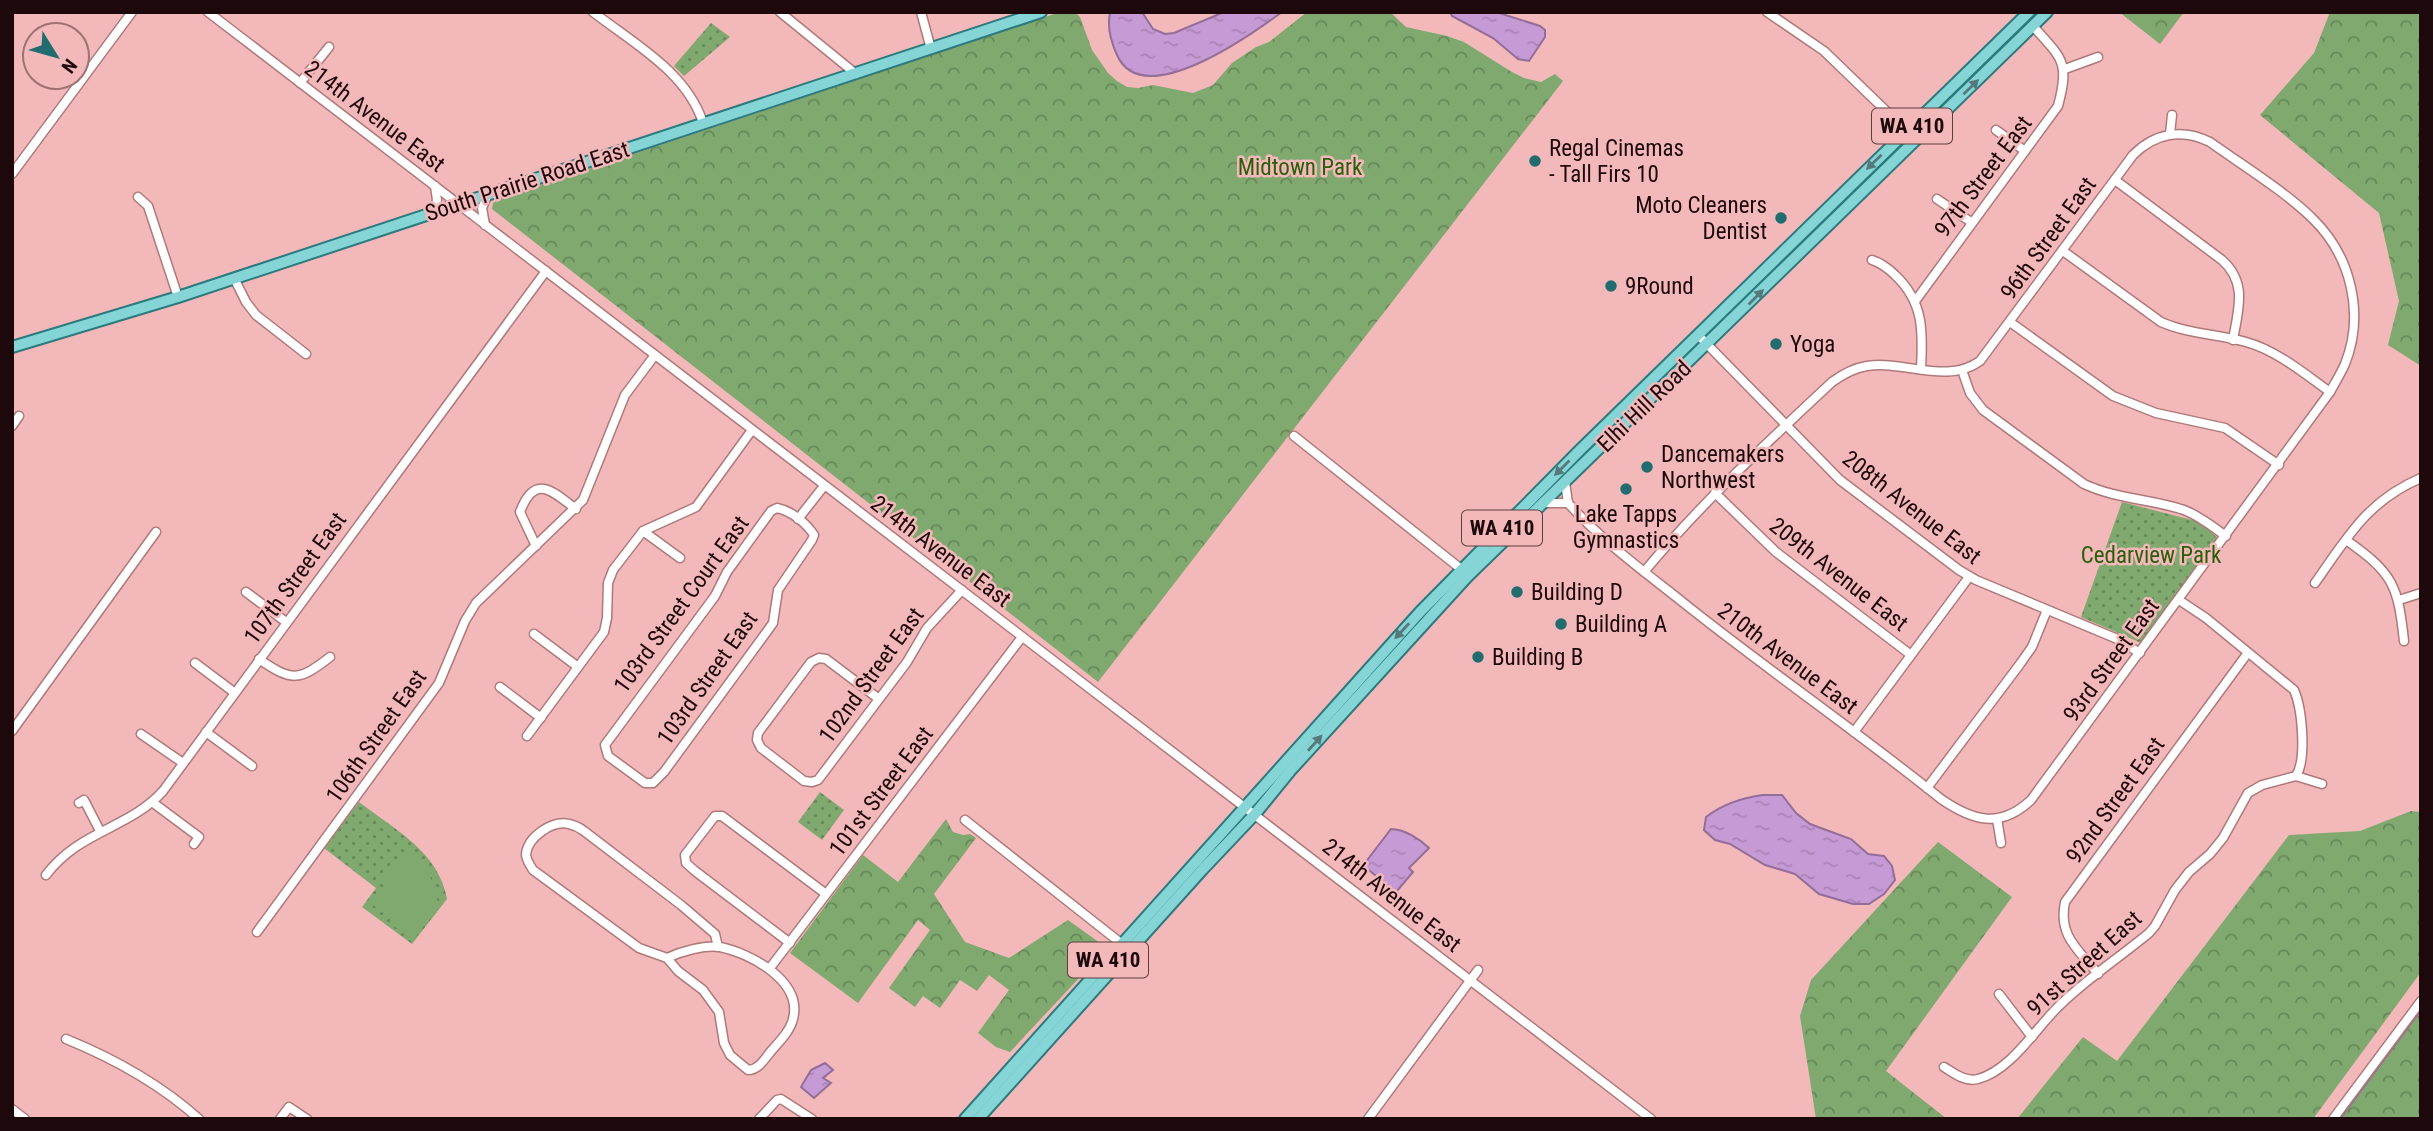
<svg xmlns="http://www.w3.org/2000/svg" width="2433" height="1131" viewBox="0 0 2433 1131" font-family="'Roboto Condensed',sans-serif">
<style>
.grass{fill:url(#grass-dots)}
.forest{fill:url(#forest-crowns)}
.garden{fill:#7fa96f}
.water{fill:url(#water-ripples);stroke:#936e98;stroke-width:2}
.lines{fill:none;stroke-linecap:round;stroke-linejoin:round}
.stream{stroke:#936e98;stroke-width:2}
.minor-casing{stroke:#af797a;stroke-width:11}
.major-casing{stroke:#2c7a7d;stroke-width:14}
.minor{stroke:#fff;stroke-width:8}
.major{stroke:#85d4d6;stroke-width:10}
.oneway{fill:#56797b}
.poi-dot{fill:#206c6e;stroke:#f3b8b9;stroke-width:2.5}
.labels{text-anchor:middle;stroke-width:5;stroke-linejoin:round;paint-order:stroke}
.shield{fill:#f3b8b9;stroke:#5d3e3f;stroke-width:2}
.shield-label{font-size:21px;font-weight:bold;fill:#1d090b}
.street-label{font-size:23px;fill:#1d090b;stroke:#f3b8b9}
.poi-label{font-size:23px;fill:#1d090b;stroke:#f3b8b9;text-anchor:start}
.park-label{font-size:23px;fill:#285f08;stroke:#f3b8b9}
</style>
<defs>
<pattern id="grass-dots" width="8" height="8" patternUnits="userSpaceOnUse" patternTransform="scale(1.75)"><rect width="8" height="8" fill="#7fa96f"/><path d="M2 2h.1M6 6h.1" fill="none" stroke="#678859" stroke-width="1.8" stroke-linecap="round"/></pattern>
<pattern id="forest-crowns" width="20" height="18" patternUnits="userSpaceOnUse" patternTransform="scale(1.75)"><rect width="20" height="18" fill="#7fa96f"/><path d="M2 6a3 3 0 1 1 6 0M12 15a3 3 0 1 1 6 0" fill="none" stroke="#678859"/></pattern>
<pattern id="water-ripples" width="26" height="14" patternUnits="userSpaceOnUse" patternTransform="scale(1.75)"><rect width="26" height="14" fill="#c69ad5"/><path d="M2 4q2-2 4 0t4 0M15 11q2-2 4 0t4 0" fill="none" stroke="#aa83b6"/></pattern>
</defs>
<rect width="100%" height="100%" fill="#f3b8b9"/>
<!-- grass -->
<g class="grass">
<path d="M711 23 730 37 684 76 674 66Z"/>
<path d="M2122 502 2200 522 2208 527 2218 539 2144 641 2139 642 2081 617Z"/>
<path d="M820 792 844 810 822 840 798 822Z"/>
<path d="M359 802C394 829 439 852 447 899L412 944 362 907 376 888 324 848Z"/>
</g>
<!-- forest -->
<g class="forest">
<path d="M1060 12H1074L1080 17 1092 50 1108 73 1117 81 1127 87 1138 88 1153 85 1193 93 1213 85 1232 63 1256 47 1269 42 1307 12H1390L1406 27 1447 36 1464 42 1512 72 1524 78 1541 82 1555 74 1563 81 1098 682 492 209 493 203 501 198Z"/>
<path d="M2119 12H2184L2160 44Z"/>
<path d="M2330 12H2421V366L2388 345 2399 301 2379 213 2260 115 2314 53Z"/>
<path d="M2411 811 2421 812V972L2313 1119H2017L2083 1037 2117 1061 2289 835 2360 831Z"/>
<path d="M946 819 953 832 963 835 970 834 976 838 934 894 965 942 1009 958 1068 920 1107 948 1010 1052 996 1047 978 1033 1009 990 989 975 977 991 960 980 940 1008 923 996 915 1007 889 988 930 930 918 920 858 1003 790 953 863 855 898 882Z"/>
<path d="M1938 842 2012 897 1886 1071 1947 1119H1816L1800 1016 1811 980Z"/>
<path d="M2421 1003V1119H2338Z"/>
</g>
<!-- garden -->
<path class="garden" d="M410 854C428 868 437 885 438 908L413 940 391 924 393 920 374 906 373 900 388 881 383 877Z"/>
<!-- water -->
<g class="water">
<path d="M1113 12H1142L1153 29 1165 34 1174 33 1224 12H1282C1252 34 1143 113 1117 55 1111 42 1107 27 1110 13Z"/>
<path d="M1450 12H1496L1540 26 1545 30V37L1529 61 1518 59 1493 38 1452 16Z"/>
<path d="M1762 795H1782L1796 813 1810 824 1851 839 1868 854 1884 856 1892 866 1895 880 1884 894 1869 904H1853L1819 894 1795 874 1765 865 1730 844 1715 840 1704 830 1706 817C1723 804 1741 798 1762 795Z"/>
<path d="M1391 829C1404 829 1420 839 1429 848L1409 868 1413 872 1396 892 1365 867 1368 859Z"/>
<path d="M825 1063 833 1070 823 1078 831 1083 814 1098 801 1087 811 1070Z"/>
</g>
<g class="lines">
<!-- stream -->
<path class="stream" d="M2340 1119 2421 1010"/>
<!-- minor casing -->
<g class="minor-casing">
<g id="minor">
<path d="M208 12 1651 1119"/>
<path d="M593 12C633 43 687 72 703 123"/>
<path d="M780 12 856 74"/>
<path d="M921 12 931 49"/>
<path d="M1767 12 1824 51 1911 135"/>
<path d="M2065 69 2098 57"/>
<path d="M300 83 329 47"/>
<path d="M1996 130 2025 151"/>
<path d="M2170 134 2172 115"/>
<path d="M12 174 132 12"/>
<path d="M2115 180 2222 260C2248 283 2238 310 2233 340"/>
<path d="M138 197 148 206 178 297"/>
<path d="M1937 199 1971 222"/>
<path d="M434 212 437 200 435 186"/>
<path d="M485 225 482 208 488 194"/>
<path d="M2063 251 2161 322C2188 334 2218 334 2246 342 2276 350 2305 374 2330 392"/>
<path d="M1872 260C1881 263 1888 268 1895 275 1924 302 1923 332 1921 369"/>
<path d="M234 278 246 302 256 315 306 354"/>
<path d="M1916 300 2058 106C2070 61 2062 59 2033 26"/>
<path d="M2010 322 2113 396 2156 413 2225 428 2279 465"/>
<path d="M1698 335 1840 480 1959 570 1976 580 2115 638 2140 653"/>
<path d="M1962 370 1970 393 1983 410 2084 484C2116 499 2151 499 2184 510 2200 516 2213 527 2226 536"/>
<path d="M12 426 19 416"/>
<path d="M1294 436 1461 569"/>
<path d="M1715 493 1776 552 1911 655"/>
<path d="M1543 503H1568L1565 482"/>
<path d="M1568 503C1603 542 1645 572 1685 604 1769 671 1858 732 1941 799 1973 821 2000 829 2031 800L2330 392C2335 383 2341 373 2345 364 2365 314 2351 256 2313 219 2286 192 2242 165 2210 142 2182 128 2155 133 2133 155L1980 361C1947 385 1904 360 1867 366 1854 368 1843 374 1832 382 1767 443 1701 503 1644 572"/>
<path d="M777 508C792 511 806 523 814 535L812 540 778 590 773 623 768 630 664 772 653 783H645L608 756 605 745 715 596 727 572 771 511Z"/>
<path d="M798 519 824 486"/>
<path d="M643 531 680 558"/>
<path d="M2346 540C2393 573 2398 585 2404 641"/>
<path d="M536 546 520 512C535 472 553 492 576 509"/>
<path d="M2315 583C2347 538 2367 501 2421 478"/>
<path d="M246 592 286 622"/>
<path d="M2179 600 2206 618 2294 690C2302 708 2307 759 2296 776"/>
<path d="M2399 600 2421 593"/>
<path d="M534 634 578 667"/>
<path d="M259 659C292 682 299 681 330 657"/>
<path d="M195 663 235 693"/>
<path d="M500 687 541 718"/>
<path d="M879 699 826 659 819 658 811 662 758 733 757 740 761 748 804 781 812 782 818 780 907 662 927 628 962 590"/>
<path d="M12 731 156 532"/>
<path d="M206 732 252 766"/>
<path d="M1854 732 1969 577"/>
<path d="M141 734 183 763"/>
<path d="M527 736 604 632 607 618 608 583 613 570 643 531 696 507 752 430"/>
<path d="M1927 788 2020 664 2032 647 2047 610"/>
<path d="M152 802 199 837 194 844"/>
<path d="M79 803 84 800 100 831"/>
<path d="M1997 819 2001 843"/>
<path d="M965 820 1122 944"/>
<path d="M46 875C80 830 129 829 163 791L546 271"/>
<path d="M257 932 439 683 465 621 476 603 583 500 625 395 655 355"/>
<path d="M790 943 695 871 686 863 685 855 715 816H722L826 894"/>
<path d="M667 958C682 951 704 945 720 947 750 953 803 981 793 1019 790 1031 780 1041 772 1050 765 1058 759 1070 748 1070L730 1055 724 1043 719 1012 703 990 678 971 667 958 639 948 533 870C530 865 526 860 526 854 528 837 552 820 569 824 574 825 580 828 584 831L681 905 715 934 718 947"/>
<path d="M770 968 1022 637"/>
<path d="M2098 974C2078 949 2058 936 2065 902L2247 654"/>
<path d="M1999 994 2032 1037"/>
<path d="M66 1039C115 1059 159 1083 199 1119"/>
<path d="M1944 1067C1955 1074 1965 1082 1978 1079 2012 1070 2037 1026 2061 1004 2088 978 2120 957 2149 933L2155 926 2175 890 2189 872 2210 854 2223 838 2248 793 2262 785 2296 776 2322 784"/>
<path d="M12 1109 25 1119"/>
<path d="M280 1119 289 1107 307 1119"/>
<path d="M759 1119 777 1100 781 1099 812 1119"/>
<path d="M1368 1119 1478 970"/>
<path d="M2333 1119 2421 1001"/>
</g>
</g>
<!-- major casing -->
<g class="major-casing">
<g id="major">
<path d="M12 347 178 297 1041 12"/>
<path d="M965 1119 1420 612 1580 450 2029 12"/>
<path d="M978 1119 1202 870 1255 814 1290 771 1467 577 2047 12"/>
</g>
</g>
<!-- minor -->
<use href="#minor" class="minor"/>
<!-- major -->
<use href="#major" class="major"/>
</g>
<!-- one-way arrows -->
<defs><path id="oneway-solid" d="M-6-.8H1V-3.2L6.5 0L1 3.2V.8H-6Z" transform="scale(1.75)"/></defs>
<g class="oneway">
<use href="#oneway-solid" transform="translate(1971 87) rotate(-44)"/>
<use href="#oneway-solid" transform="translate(1874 162) rotate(136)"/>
<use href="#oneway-solid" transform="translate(1756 297) rotate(-45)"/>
<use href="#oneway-solid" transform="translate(1562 468) rotate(135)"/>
<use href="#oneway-solid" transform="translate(1402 631) rotate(133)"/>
<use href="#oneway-solid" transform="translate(1315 743) rotate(-48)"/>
</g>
<!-- markers -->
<g class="poi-dot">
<circle cx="1535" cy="161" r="7"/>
<circle cx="1781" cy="218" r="7"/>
<circle cx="1611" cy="286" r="7"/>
<circle cx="1776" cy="344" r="7"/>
<circle cx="1647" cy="467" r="7"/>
<circle cx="1626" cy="489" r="7"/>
<circle cx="1517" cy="592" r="7"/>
<circle cx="1561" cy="624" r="7"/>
<circle cx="1478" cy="657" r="7"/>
</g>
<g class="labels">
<!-- shield labels -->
<g class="shield">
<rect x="1872" y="108.5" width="80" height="35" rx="5"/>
<rect x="1462" y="510.5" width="80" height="35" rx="5"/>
<rect x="1068" y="942.5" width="80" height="35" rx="5"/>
</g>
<g class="shield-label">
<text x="1912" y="133">WA 410</text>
<text x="1502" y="535">WA 410</text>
<text x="1108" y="967">WA 410</text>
</g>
<!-- street labels -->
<g class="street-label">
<text transform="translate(375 116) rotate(37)" y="8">214th Avenue East</text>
<text transform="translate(1983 176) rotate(-53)" y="8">97th Street East</text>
<text transform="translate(527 181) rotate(-18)" y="8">South Prairie Road East</text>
<text transform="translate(2048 238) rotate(-54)" y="8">96th Street East</text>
<text transform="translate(1644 406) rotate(-44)" y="8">Elhi Hill Road</text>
<text transform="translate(1912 507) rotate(38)" y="8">208th Avenue East</text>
<text transform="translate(941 551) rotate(37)" y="8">214th Avenue East</text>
<text transform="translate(1839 574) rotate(38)" y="8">209th Avenue East</text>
<text transform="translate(295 578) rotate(-54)" y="8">107th Street East</text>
<text transform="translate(681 604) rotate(-54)" y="8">103rd Street Court East</text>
<text transform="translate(1788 658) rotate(37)" y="8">210th Avenue East</text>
<text transform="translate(2111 660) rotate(-54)" y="8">93rd Street East</text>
<text transform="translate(871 675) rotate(-54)" y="8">102nd Street East</text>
<text transform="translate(707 678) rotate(-55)" y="8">103rd Street East</text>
<text transform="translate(376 736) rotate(-55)" y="8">106th Street East</text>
<text transform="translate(881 791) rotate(-53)" y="8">101st Street East</text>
<text transform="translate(2115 800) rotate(-54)" y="8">92nd Street East</text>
<text transform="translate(1392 895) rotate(38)" y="8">214th Avenue East</text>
<text transform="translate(2084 963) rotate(-42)" y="8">91st Street East</text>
</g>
<!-- poi labels -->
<g class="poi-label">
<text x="1549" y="156">Regal Cinemas<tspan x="1549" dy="26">- Tall Firs 10</tspan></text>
<text x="1767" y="213" text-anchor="end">Moto Cleaners<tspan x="1767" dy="26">Dentist</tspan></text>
<text x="1625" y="294">9Round</text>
<text x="1790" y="352">Yoga</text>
<text x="1661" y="462">Dancemakers<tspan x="1661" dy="26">Northwest</tspan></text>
<text x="1626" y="522" text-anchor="middle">Lake Tapps<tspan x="1626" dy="26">Gymnastics</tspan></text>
<text x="1531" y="600">Building D</text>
<text x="1575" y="632">Building A</text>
<text x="1492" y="665">Building B</text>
</g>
<!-- park labels -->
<g class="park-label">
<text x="1300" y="175">Midtown Park</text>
<text x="2151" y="563">Cedarview Park</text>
</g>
</g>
<!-- border -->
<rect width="2433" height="1131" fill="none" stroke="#1d090b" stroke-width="28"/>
<!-- north arrow -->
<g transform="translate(56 56) rotate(127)"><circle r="33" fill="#f3b8b9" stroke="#9d7273" stroke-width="2"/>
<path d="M0-5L12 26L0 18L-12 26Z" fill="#206c6e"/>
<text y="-10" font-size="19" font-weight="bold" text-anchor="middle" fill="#1d090b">N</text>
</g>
</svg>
